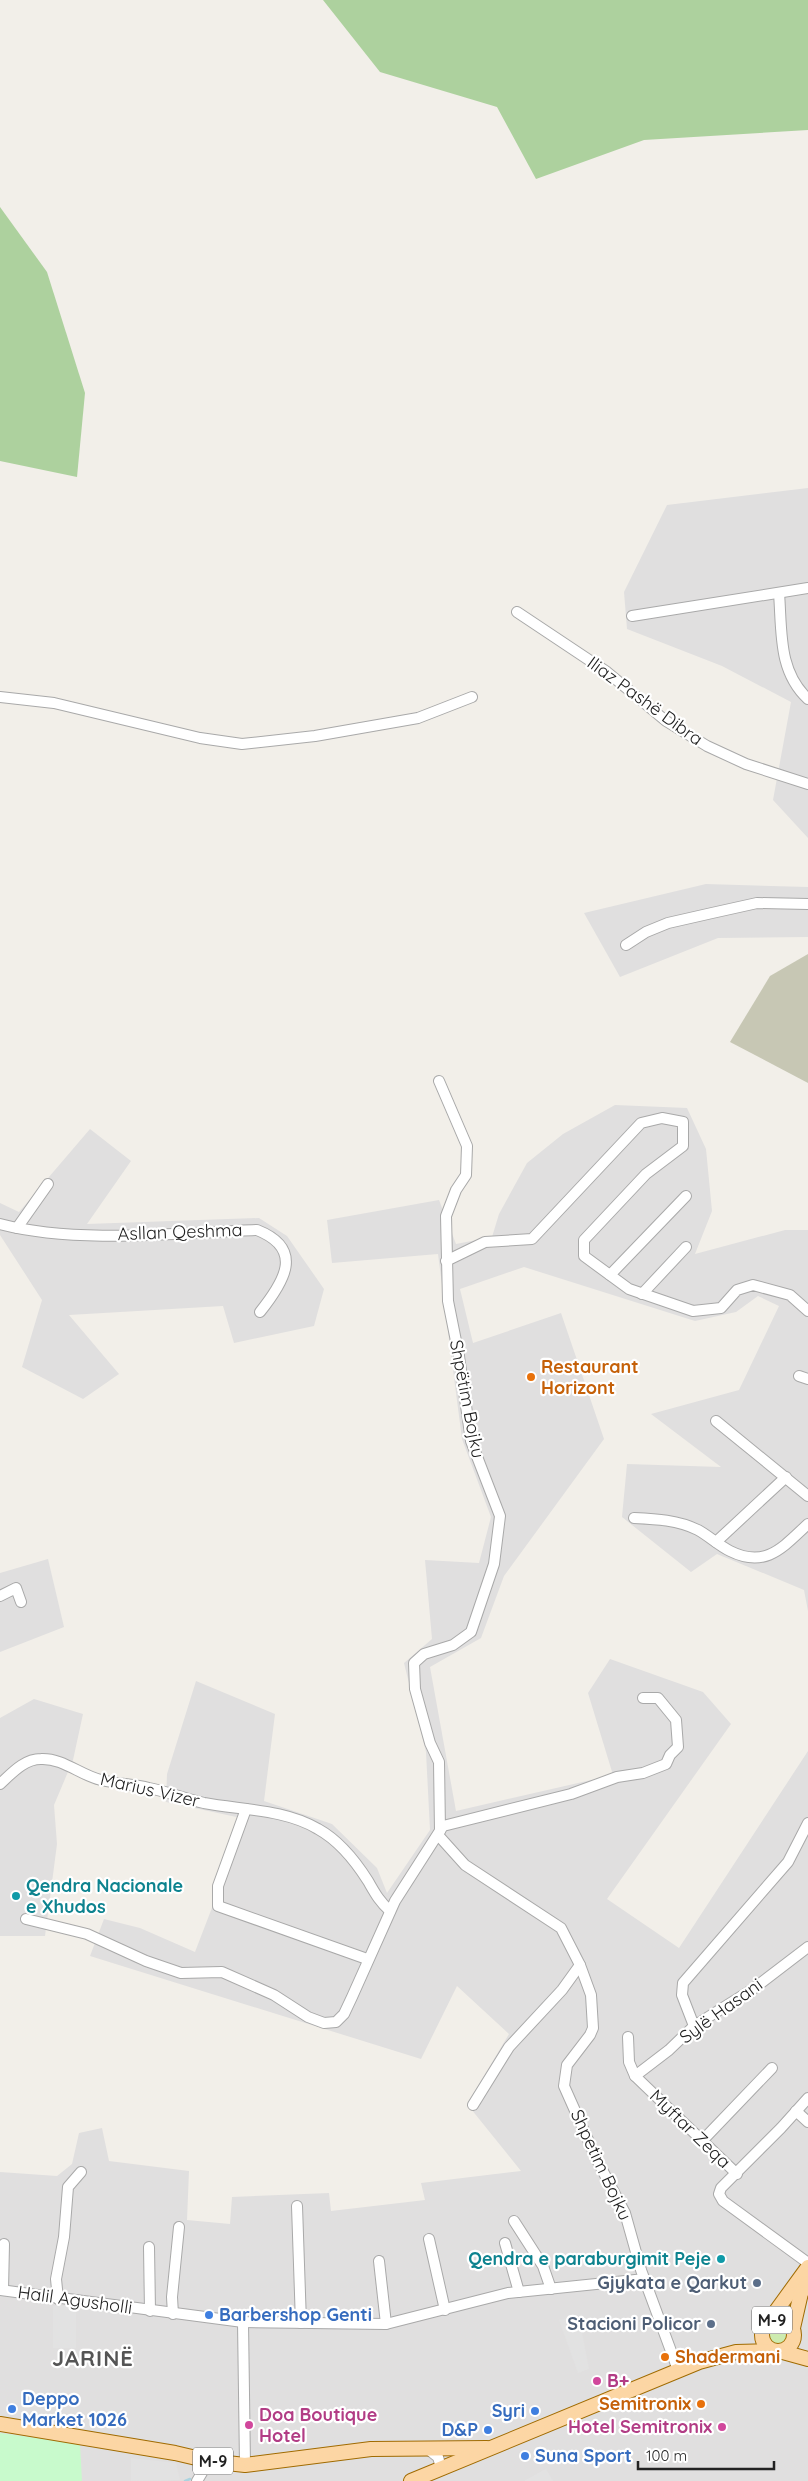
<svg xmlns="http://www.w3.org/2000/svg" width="808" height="2481" viewBox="0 0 808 2481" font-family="Quicksand,sans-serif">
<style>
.residential{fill:#e0dfdf}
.construction{fill:#c7c7b4}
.grass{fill:#cdebb0}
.forest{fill:#add19e}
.park{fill:#c8facc}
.parking{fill:#e2e2e2}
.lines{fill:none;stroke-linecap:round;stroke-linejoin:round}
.stream{stroke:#aad3df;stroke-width:2.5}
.minor-casing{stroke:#a9a9a9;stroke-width:12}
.major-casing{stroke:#a06b00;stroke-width:16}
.minor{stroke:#fff;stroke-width:10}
.major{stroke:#fcd6a4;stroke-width:14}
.food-dot{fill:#e8710a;stroke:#fff;stroke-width:2}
.culture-dot{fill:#0f9aa8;stroke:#fff;stroke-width:2}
.service-dot{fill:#5c6f8a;stroke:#fff;stroke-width:2}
.shop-dot{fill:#3f7fe0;stroke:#fff;stroke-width:2}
.hotel-dot{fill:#d1479c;stroke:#fff;stroke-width:2}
.labels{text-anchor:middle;stroke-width:4.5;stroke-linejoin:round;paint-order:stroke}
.shield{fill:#fff;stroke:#646464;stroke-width:1}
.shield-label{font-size:16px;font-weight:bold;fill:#222}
.street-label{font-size:18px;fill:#222;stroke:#fff}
.food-label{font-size:18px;font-weight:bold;fill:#c56008;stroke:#fff;text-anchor:start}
.culture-label{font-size:18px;font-weight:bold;fill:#0d838f;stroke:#fff;text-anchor:start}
.service-label{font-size:18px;font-weight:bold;fill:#4e5e75;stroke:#fff;text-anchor:end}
.shop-label{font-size:18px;font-weight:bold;fill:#366cbe;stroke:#fff;text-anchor:start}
.hotel-label{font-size:18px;font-weight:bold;fill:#b23c85;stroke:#fff;text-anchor:start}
.district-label{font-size:22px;font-weight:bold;letter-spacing:1px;fill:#555;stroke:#fff}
</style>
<rect width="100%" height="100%" fill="#f2efe9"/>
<!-- residential -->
<g class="residential">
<path d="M808 488V838L773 800 791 702 722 666 627 629 624 592 667 505Z"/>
<path d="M706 884 808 887V937L718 938 620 977 584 913Z"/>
<path d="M615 1105 687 1108 706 1149 712 1211 695 1254 785 1230H808V1611L804 1590 717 1554 691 1572 622 1517 627 1464 721 1467 651 1414 739 1390 779 1306 758 1296 736 1312 695 1321 524 1267 460 1289 473 1343 561 1313 604 1439 504 1576 481 1638 430 1667 456 1811 613 1775 588 1693 610 1659 703 1692 731 1724 607 1899 679 1948 808 1751V2481H0V2172L57 2176 72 2164 79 2133 102 2128 109 2161 189 2171 187 2220 230 2224 232 2197 329 2193 331 2211 425 2200 421 2183 521 2171 467 2104 509 2034 457 1986 421 2059 90 1956 104 1919 140 1928 195 1952 246 1819 166 1802 167 1774 196 1681 275 1714 264 1801 332 1824 377 1868 387 1893 430 1830 426 1752 404 1663 432 1639 425 1560 479 1563 491 1517 462 1439 438 1254 332 1263 327 1220 439 1200 456 1244 492 1237 499 1214 527 1163 563 1134Z"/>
<path d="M90 1129 131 1161 87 1224 259 1218 287 1236 324 1289 314 1326 234 1343 223 1306 69 1315 119 1374 83 1399 22 1367 42 1300 0 1235V1203L19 1212Z"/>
<path d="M48 1559 64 1627 0 1652V1573Z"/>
<path d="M34 1699 83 1714 73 1760 54 1805 57 1844 45 1936H0V1718Z"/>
</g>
<!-- construction -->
<path class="construction" d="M808 954V1083L730 1042 770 976Z"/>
<!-- grass -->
<circle class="grass" cx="778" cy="2334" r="12"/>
<!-- forest -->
<g class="forest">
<path d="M323 0H808V130L644 140 536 179 497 107 380 72Z"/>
<path d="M0 207 47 272 85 393 77 477 0 461Z"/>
</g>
<!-- park -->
<path class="park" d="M0 2433 80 2444 82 2481H0Z"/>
<!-- parking -->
<g class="parking">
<rect x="53" y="2306" width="23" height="42"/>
<path d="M579 2317 589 2369 578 2373 559 2320Z"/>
<path d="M131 2458 176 2463 180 2480 131 2481Z"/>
<path d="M546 2469 553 2481H524L533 2476Z"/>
</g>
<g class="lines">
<!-- stream -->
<path class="stream" d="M185 2481 190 2479"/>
<!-- minor casing -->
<g class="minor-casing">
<g id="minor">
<path d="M779 593C782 632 778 671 808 699"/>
<path d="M517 612 607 672 666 721 707 746 746 764 808 784"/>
<path d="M632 616 808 588"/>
<path d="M0 697 54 703 200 738 242 744 315 736 418 718 472 697"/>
<path d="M626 945 646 932 668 923 712 913 757 903 808 904"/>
<path d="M439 1081 467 1146 466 1175 456 1190 446 1216 448 1301 459 1356 471 1441 500 1516 494 1564 471 1632 453 1645 424 1654 414 1663 415 1689 430 1743 439 1762 440 1831"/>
<path d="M0 1224C76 1244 178 1233 257 1230 305 1249 284 1282 260 1312"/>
<path d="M17 1228 48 1184"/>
<path d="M446 1261 485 1242 532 1239 641 1123 662 1118 683 1122V1146L646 1174 584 1240V1256L629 1289 693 1311 721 1308 737 1290 753 1285 790 1295 808 1311"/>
<path d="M610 1275 686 1196"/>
<path d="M642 1294 686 1247"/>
<path d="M799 1376 808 1379"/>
<path d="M716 1421 808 1496"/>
<path d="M634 1518C656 1519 678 1520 698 1530 709 1536 718 1545 730 1551 766 1569 783 1547 808 1524"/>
<path d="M716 1542 786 1477"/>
<path d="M0 1596 16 1588 21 1602"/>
<path d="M0 1784C12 1773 24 1759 41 1759 63 1758 80 1775 101 1780 117 1784 133 1784 149 1788 168 1792 186 1799 204 1803 241 1810 285 1809 318 1829 338 1840 356 1862 368 1881 375 1893 379 1901 390 1911"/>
<path d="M246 1809 218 1886V1906L367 1959"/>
<path d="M438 1835 465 1865 561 1928 580 1965 591 1995 593 2028 590 2035 567 2065 564 2086 597 2160 625 2213 641 2270 678 2370"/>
<path d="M26 1919 87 1934 146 1961 181 1973 222 1972 274 1995 308 2017 324 2023 336 2022 344 2014 352 1997 395 1901 443 1826 571 1794 617 1777 643 1773 666 1764 670 1755 678 1747 676 1720 658 1698H643"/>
<path d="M694 2026 682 1995 683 1983 788 1862 808 1823"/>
<path d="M628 2037 629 2062 635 2076 737 2174"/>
<path d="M635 2076 669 2050 694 2026 753 1989 808 1947"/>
<path d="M808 2098 781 2128 721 2188 719 2194 723 2201 808 2263"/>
<path d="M473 2105 509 2047 562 1990 580 1965"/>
<path d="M796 2111 808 2122"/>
<path d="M702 2141 772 2068"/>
<path d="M297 2206 301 2323"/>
<path d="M514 2221 543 2266 551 2289"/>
<path d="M429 2239 445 2310"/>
<path d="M505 2243 519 2292"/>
<path d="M149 2247 150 2311"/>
<path d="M379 2261 386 2324"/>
<path d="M0 2290 243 2322 386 2324 508 2293 645 2279"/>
<path d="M3 2290 4 2244"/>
<path d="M58 2299 56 2279 64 2237 68 2187 81 2172"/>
<path d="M173 2314 172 2297 179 2227"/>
<path d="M243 2322 245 2465"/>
<path d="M429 2450 438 2457 441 2468"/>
<path d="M197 2481 209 2461"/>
</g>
</g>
<!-- major casing -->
<g class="major-casing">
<g id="major">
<circle cx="778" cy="2335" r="16"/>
<path d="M768 2322 808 2267"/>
<path d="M793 2328 801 2293 808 2283"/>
<path d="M779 2351 808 2359"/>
<path d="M0 2424 175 2453 209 2461 245 2465 371 2449 487 2448"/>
<path d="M411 2481 699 2362 736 2352 773 2351"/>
</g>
</g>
<!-- minor -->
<use href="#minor" class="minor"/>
<!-- major -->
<use href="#major" class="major"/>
</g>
<!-- markers -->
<g class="food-dot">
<circle cx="531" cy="1377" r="5"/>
<circle cx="665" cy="2357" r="5"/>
<circle cx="701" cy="2404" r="5"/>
</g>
<g class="culture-dot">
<circle cx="16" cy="1896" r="5"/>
<circle cx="721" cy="2259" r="5"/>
</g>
<g class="service-dot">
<circle cx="757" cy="2283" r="5"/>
<circle cx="711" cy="2324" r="5"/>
</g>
<g class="shop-dot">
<circle cx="209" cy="2315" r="5"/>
<circle cx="12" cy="2409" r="5"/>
<circle cx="535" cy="2411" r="5"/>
<circle cx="488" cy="2430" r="5"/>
<circle cx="525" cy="2456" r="5"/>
</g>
<g class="hotel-dot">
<circle cx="597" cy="2381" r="5"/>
<circle cx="249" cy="2425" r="5"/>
<circle cx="722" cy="2427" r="5"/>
</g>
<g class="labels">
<!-- shield labels -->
<g class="shield">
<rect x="752" y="2306.5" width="40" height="27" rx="4"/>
<rect x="193" y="2447.5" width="40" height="27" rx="4"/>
</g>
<g class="shield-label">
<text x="772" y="2326">M-9</text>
<text x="213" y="2467">M-9</text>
</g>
<!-- street labels -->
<g class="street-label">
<text transform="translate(645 701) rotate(36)" y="6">Iliaz Pashë Dibra</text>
<text transform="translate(180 1232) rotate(-2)" y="6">Asllan Qeshma</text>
<text transform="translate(467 1399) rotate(79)" y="6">Shpëtim Bojku</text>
<text transform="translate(150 1790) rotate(13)" y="6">Marius Vizer</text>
<text transform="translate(721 2011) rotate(-36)" y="6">Sylë Hasani</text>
<text transform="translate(690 2129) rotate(44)" y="6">Myftar Zeqa</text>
<text transform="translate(601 2165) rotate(65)" y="6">Shpetim Bojku</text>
<text transform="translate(75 2300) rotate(8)" y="6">Halil Agusholli</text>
</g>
<!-- food labels -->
<g class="food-label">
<text x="541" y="1373">Restaurant<tspan x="541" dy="21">Horizont</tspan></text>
<text x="675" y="2363">Shadermani</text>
<text x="691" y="2410" text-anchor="end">Semitronix</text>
</g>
<!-- culture labels -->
<g class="culture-label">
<text x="26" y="1892">Qendra Nacionale<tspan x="26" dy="21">e Xhudos</tspan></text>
<text x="711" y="2265" text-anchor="end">Qendra e paraburgimit Peje</text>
</g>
<!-- service labels -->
<g class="service-label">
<text x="747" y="2289">Gjykata e Qarkut</text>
<text x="701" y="2330">Stacioni Policor</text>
</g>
<!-- shop labels -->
<g class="shop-label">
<text x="219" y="2321">Barbershop Genti</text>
<text x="22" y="2405">Deppo<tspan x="22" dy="21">Market 1026</tspan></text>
<text x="525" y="2417" text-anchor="end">Syri</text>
<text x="478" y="2436" text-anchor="end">D&amp;P</text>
<text x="535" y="2462">Suna Sport</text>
</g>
<!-- hotel labels -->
<g class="hotel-label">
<text x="607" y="2387">B+</text>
<text x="259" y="2421">Doa Boutique<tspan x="259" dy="21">Hotel</tspan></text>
<text x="712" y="2433" text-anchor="end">Hotel Semitronix</text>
</g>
<!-- district labels -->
<g class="district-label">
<text x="93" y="2366">JARINË</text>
</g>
</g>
<!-- scale -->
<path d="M638 2461v8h136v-8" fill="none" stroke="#222222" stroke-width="2.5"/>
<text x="646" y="2461" font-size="15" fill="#222222" stroke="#ffffff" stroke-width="4" paint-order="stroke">100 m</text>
</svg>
